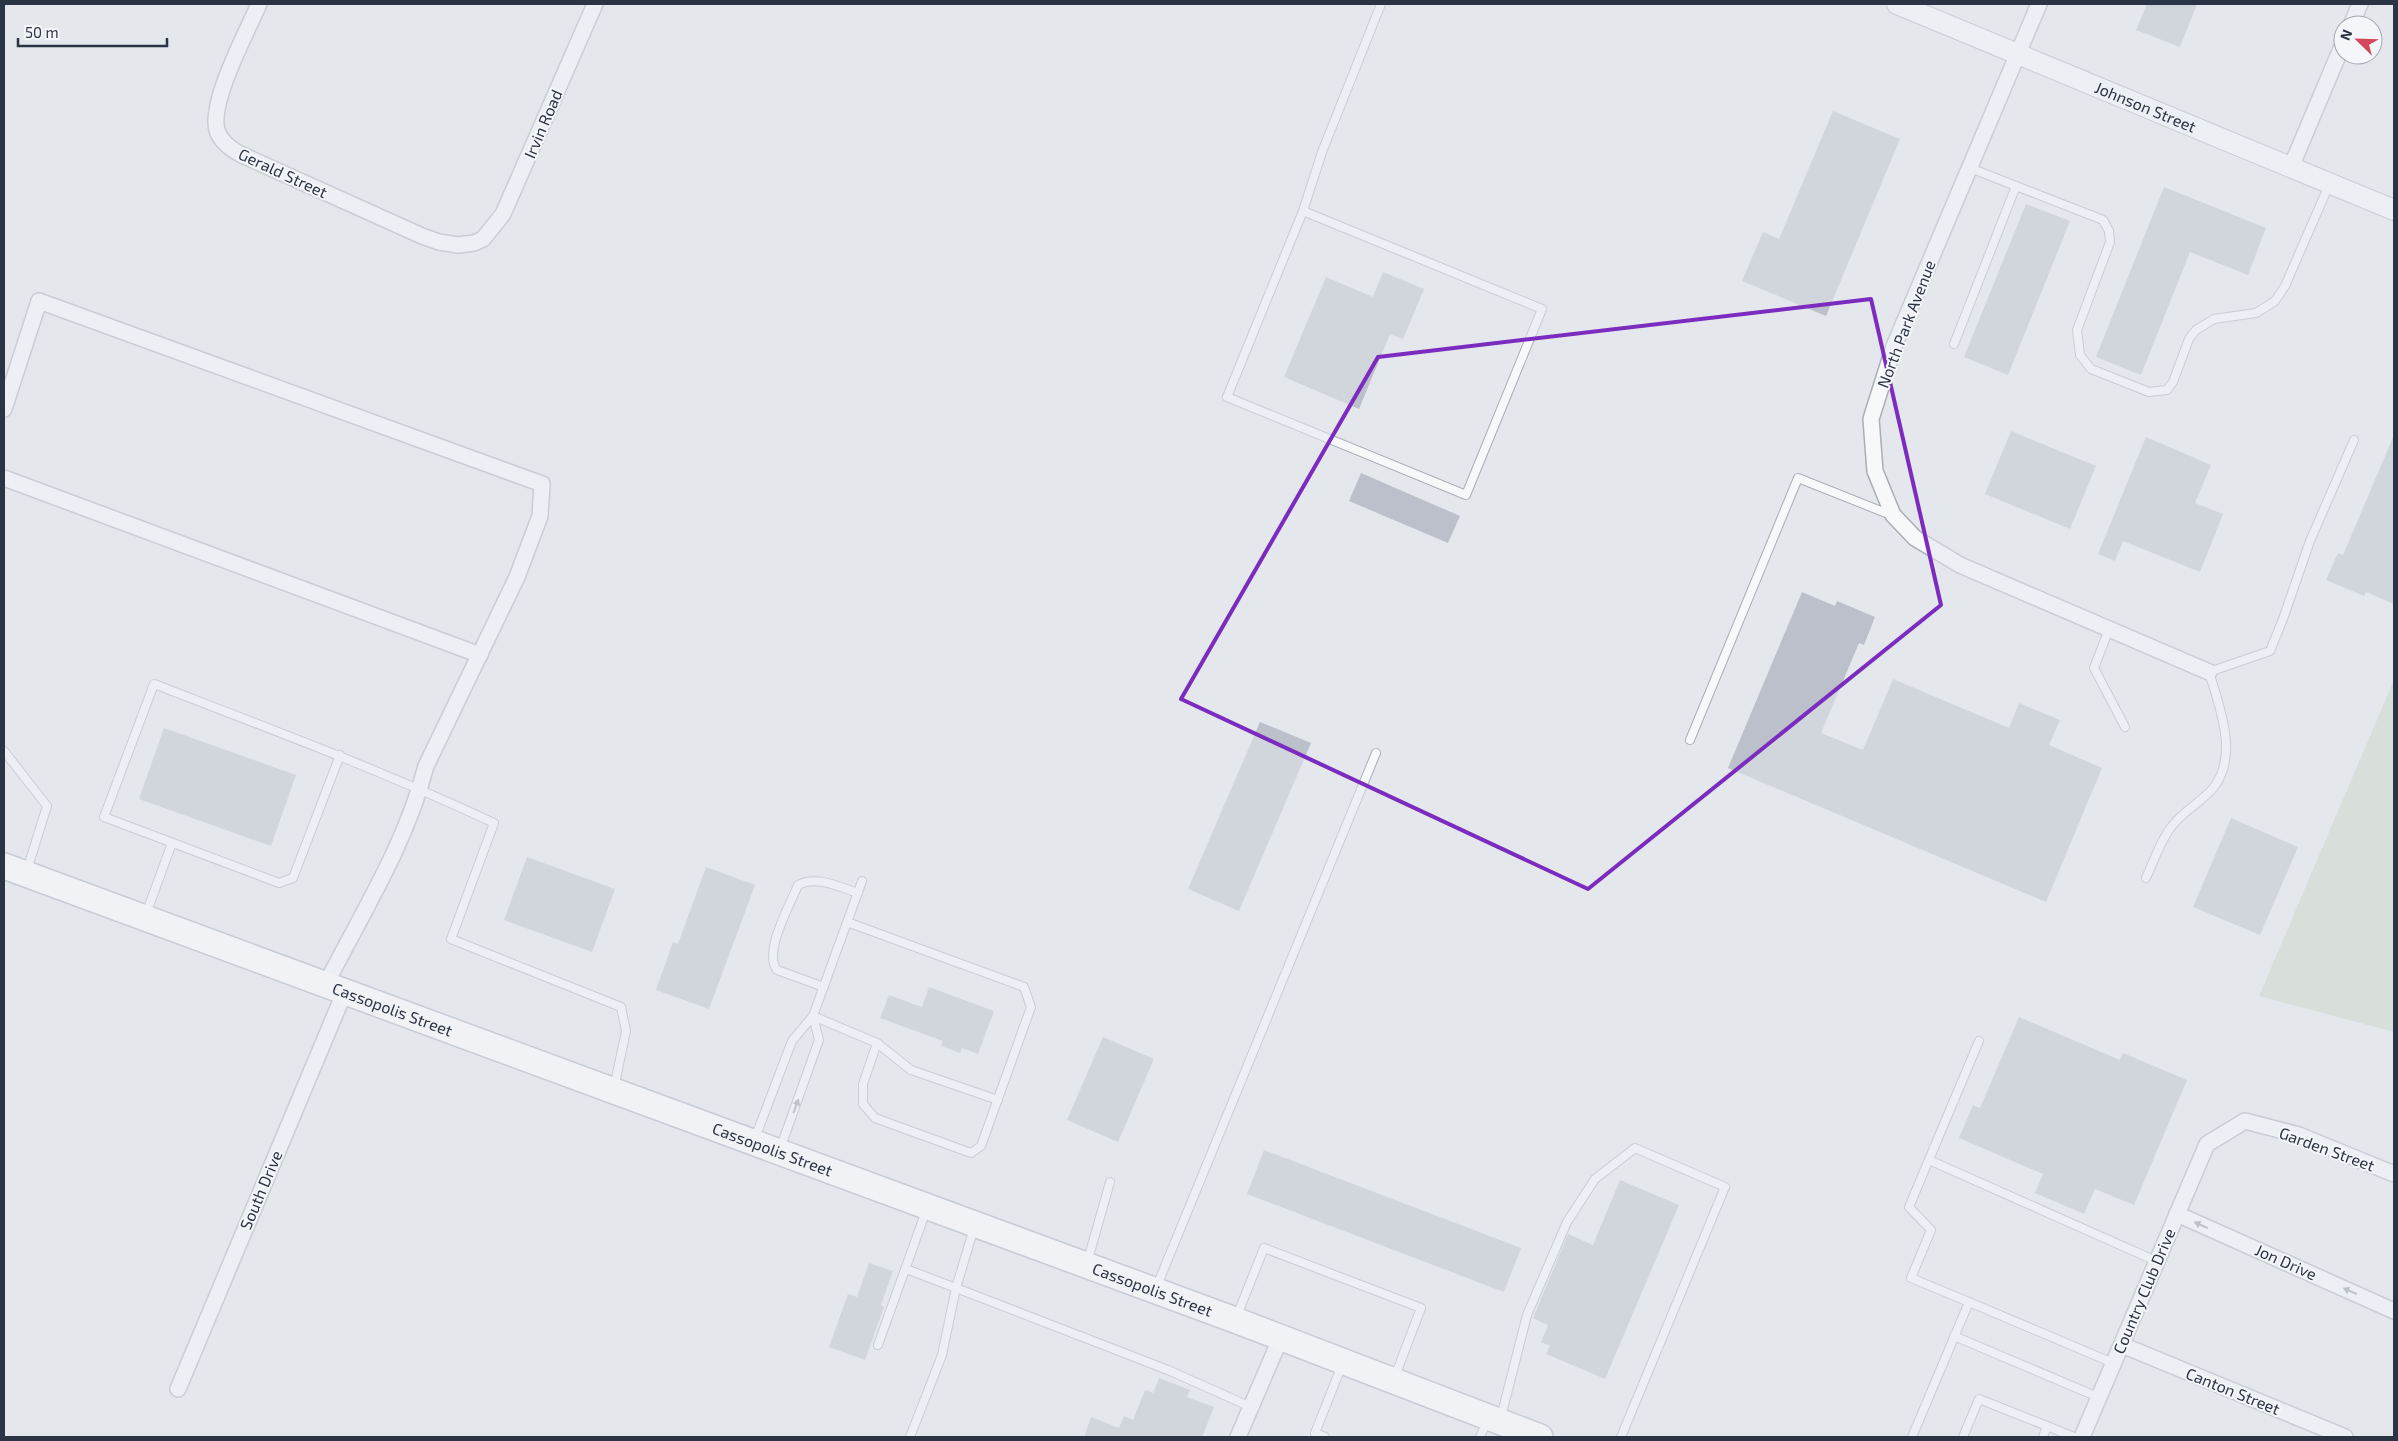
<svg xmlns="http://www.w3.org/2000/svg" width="2398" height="1441" viewBox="0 0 2398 1441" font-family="'Exo 2',sans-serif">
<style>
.green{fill:#c9d6c5}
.building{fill:#bbc0ca}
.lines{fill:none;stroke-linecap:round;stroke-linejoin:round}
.service-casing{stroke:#a9aeb7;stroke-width:10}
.minor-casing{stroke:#a9aeb7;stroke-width:18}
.tertiary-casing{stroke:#a9aeb7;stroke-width:22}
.primary-casing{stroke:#a3abb8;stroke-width:28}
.service{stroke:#f7f8fa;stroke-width:8}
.minor{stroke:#f7f8fa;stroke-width:15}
.tertiary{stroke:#f7f8fa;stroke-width:20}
.primary{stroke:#fff;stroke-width:25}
.oneway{fill:#9196a0}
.marked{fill:none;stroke:#7b2cbf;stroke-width:4;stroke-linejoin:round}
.labels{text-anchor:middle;stroke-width:4;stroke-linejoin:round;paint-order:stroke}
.street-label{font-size:16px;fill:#2b3445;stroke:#f4f6f9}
</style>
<rect width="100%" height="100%" fill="#e4e7ec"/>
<!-- green -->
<path class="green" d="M2394 680V1032L2259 996Z"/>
<!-- building -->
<g class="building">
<path d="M2147 4H2197L2180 47 2136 30Z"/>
<path d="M1833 111 1900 139 1826 316 1742 281 1763 232 1779 239Z"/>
<path d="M2164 187 2266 228 2248 275 2190 252 2141 375 2096 357Z"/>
<path d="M2026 204 2070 221 2008 375 1964 357Z"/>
<path d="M1383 272 1424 289 1403 339 1390 334 1359 409 1284 377 1326 277 1373 297Z"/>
<path d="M2011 431 2096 466 2070 529 1985 494Z"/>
<path d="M2394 435V604L2366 592 2364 596 2326 580 2338 553 2343 555Z"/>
<path d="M2146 437 2211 465 2195 503 2223 514 2200 572 2123 541 2115 561 2098 554Z"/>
<path d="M1361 473 1460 516 1448 543 1349 501Z"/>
<path d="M1802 592 1835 606 1837 601 1875 617 1864 645 1859 643 1821 733 1863 750 1893 679 2009 728 2019 703 2060 720 2049 745 2102 768 2046 902 1728 768Z"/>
<path d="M1260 722 1311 743 1239 911 1188 889Z"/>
<path d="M164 728 296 775 271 846 139 799Z"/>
<path d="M2231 818 2298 847 2260 935 2193 907Z"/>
<path d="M527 857 615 889 592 952 504 920Z"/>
<path d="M706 867 755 885 709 1009 656 990 673 942 678 944Z"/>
<path d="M929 987 994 1011 978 1054 962 1048 960 1053 941 1046 943 1041 880 1018 889 995 922 1007Z"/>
<path d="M2019 1017 2120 1060 2123 1053 2187 1080 2134 1205 2095 1189 2084 1214 2035 1193 2043 1174 1959 1138 1973 1105 1980 1108Z"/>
<path d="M1103 1037 1154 1059 1118 1142 1067 1120Z"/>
<path d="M1264 1150 1521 1248 1504 1292 1247 1194Z"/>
<path d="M1620 1180 1679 1205 1605 1379 1546 1354 1550 1346 1541 1342 1548 1325 1533 1318 1568 1234 1593 1245Z"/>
<path d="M869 1263 893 1271 881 1305 884 1307 865 1360 829 1347 848 1294 857 1297Z"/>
<path d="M1159 1378 1190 1390 1187 1397 1214 1407 1202 1437H1084L1091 1417 1119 1428 1124 1416 1133 1420 1145 1390 1153 1393Z"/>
</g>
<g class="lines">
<!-- service casing -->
<g class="service-casing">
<g id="service">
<path d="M1970 168 2103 220 2109 231 2110 242 2077 330 2080 355 2091 369 2149 392 2167 390 2173 382 2189 339 2196 330 2214 319 2256 313 2275 301 2285 286 2329 185"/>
<path d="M1303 211 1542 309 1466 495 1227 397 1303 211 1322 152 1381 4"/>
<path d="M1954 344 2016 186"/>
<path d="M2109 629 2094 668 2125 727"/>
<path d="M1690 740 1798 478 1891 515"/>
<path d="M4 751 47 806 27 870"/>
<path d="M340 755 293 878 279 883 104 817 154 684C268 728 383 771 494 823L451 939 621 1007 626 1031 614 1088"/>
<path d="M2146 878C2154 861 2160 841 2172 826 2183 811 2202 802 2214 787 2239 754 2219 706 2209 672L2270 651 2283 619 2310 541 2354 440"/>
<path d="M146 914 172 843"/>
<path d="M824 987 777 970C763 952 790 905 798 885 817 875 839 887 858 893"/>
<path d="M813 1016 877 1043 863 1084V1104L875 1118 971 1153 981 1146 1031 1007 1024 987 847 922"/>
<path d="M877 1043 911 1070 998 1100"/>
<path d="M755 1138 792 1041 813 1016 862 881"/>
<path d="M780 1149 819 1040 813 1016"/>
<path d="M1929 1160 2156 1261"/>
<path d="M974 1228 956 1288 1168 1370 1251 1407"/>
<path d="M1087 1263 1110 1182"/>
<path d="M906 1269 956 1288 942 1355 910 1437"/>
<path d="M1156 1288 1376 753"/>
<path d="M1969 1302 1911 1278 1931 1230 1909 1207 1979 1041"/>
<path d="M1236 1318 1264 1248 1421 1308 1394 1379"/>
<path d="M1954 1336 2098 1397"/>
<path d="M878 1345 926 1211"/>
<path d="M1501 1417 1527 1315 1567 1222 1595 1179 1635 1148 1725 1187 1621 1437"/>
<path d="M1325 1437 1315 1433 1342 1365"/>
<path d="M1480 1437 1487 1421"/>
<path d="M1912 1437 1969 1302 2113 1363"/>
<path d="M1963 1437 1979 1399 2047 1426"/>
<path d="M2043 1437 2047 1426 2074 1437"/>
</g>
</g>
<!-- minor casing -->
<g class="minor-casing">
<g id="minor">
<path d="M259 4C247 32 209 102 217 130 220 141 231 149 240 154L422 236 439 242 458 245 474 243 483 239 503 214 595 4"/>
<path d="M2039 4 1894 346 1871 419 1875 471 1893 515 1915 538 1960 565 2209 672"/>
<path d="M2351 25 2360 4"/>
<path d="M2291 167 2343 44"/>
<path d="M4 409 39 301 542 484 540 516 517 577 426 766C406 844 362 913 326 984"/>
<path d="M4 478 480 655"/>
<path d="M2177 1214 2394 1311"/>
<path d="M2122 1345 2345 1437"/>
<path d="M178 1389 345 991"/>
<path d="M1238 1437 1281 1337"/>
<path d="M2082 1437 2207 1144 2245 1121 2299 1135 2394 1174"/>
</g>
</g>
<!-- tertiary casing -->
<g class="tertiary-casing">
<g id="tertiary">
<path id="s1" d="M1897 4 2394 210"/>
</g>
</g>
<!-- primary casing -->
<g class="primary-casing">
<g id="primary">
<path id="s2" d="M4 866 1235 1320 1540 1437"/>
</g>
</g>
<!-- service -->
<use href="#service" class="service"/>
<!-- minor -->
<use href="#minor" class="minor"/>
<!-- tertiary -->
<use href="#tertiary" class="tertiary"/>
<!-- primary -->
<use href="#primary" class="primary"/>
</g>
<!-- one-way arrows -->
<defs><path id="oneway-solid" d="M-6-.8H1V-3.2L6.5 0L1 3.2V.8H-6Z" transform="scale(1.25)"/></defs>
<g class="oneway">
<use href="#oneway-solid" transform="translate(796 1106) rotate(-70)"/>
<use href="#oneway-solid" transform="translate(2201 1225) rotate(-156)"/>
<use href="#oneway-solid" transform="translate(2350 1291) rotate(-156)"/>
</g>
<!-- marked area -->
<path d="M0 0H2398V1441H0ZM1871 299 1941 605 1588 889 1181 699 1378 357Z" fill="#e4e7ec" fill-opacity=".55" fill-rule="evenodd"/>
<path class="marked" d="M1871 299 1941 605 1588 889 1181 699 1378 357Z"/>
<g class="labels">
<!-- street labels -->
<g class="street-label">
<text dy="6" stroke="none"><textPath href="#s1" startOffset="269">Johnson Street</textPath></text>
<text transform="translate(543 124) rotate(-67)" y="6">Irvin Road</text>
<text transform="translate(283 173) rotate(25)" y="6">Gerald Street</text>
<text transform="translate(1906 324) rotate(-69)" y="6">North Park Avenue</text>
<text dy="6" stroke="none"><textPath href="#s2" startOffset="414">Cassopolis Street</textPath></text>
<text dy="6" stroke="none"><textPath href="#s2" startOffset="819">Cassopolis Street</textPath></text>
<text transform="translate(2327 1149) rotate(20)" y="6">Garden Street</text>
<text transform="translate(261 1190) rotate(-67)" y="6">South Drive</text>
<text transform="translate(2286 1262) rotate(24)" y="6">Jon Drive</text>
<text dy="6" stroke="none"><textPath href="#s2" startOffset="1224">Cassopolis Street</textPath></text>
<text transform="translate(2144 1291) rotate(-67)" y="6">Country Club Drive</text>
<text transform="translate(2233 1391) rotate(22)" y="6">Canton Street</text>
</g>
</g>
<!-- border -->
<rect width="2398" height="1441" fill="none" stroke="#2b3445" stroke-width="10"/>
<!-- north arrow -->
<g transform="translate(2358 40) rotate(293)"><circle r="24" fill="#f4f6f9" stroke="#a4a8b1"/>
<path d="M0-4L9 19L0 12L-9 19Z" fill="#d1495b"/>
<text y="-8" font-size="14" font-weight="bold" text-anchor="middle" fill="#2b3445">N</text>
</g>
<!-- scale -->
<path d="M18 38v8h149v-8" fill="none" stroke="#2b3445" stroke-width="2.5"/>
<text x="25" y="38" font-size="15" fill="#2b3445" stroke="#f4f6f9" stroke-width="4" paint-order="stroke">50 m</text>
</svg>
